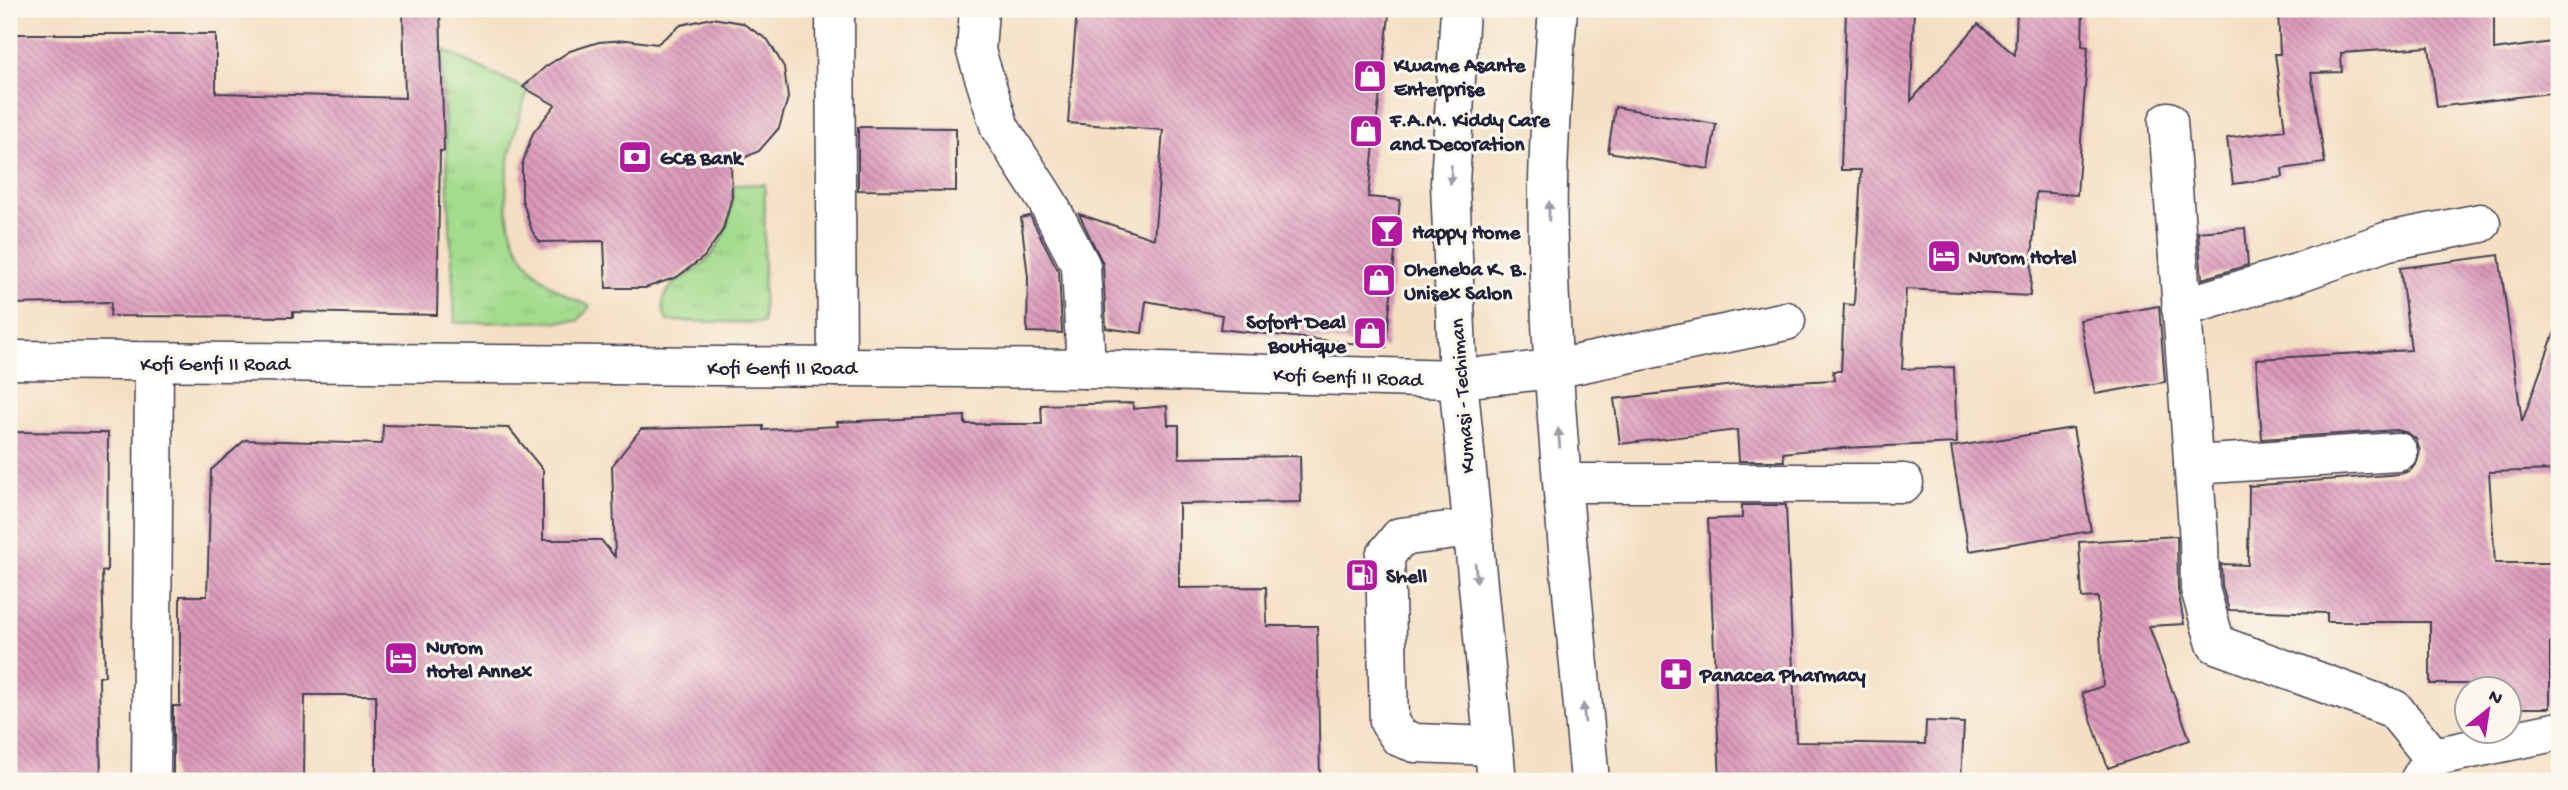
<svg xmlns="http://www.w3.org/2000/svg" width="2568" height="790" viewBox="0 0 2568 790" font-family="'Gochi Hand',sans-serif">
<style>
.grass{fill:url(#grass-tufts);stroke:#637f64;stroke-width:2}
.building{fill:url(#building-back-hatch)}
.lines{fill:none;stroke-linecap:round;stroke-linejoin:round}
.minor-casing{stroke:#423e4f;stroke-width:41}
.highway-casing{stroke:#423e4f;stroke-width:41}
.minor{stroke:#fff;stroke-width:38}
.highway{stroke:#fff;stroke-width:38}
.oneway{fill:#9c9ca7}
.labels{text-anchor:middle;stroke-width:6;stroke-linejoin:round;paint-order:stroke}
.poi-label{font-size:21px;font-weight:bold;fill:#22223b;stroke:#fbf7ec;text-anchor:start}
.street-label{font-size:21px;fill:#22223b;stroke:#fbf7ec}
</style>
<defs>
<pattern id="grass-tufts" width="24" height="20" patternUnits="userSpaceOnUse" patternTransform="scale(1.75)"><rect width="24" height="20" fill="#a4dc8e"/><path d="M3 7l-1-3M5 7V3M7 7l1-3M15 17l-1-3M17 17v-4M19 17l1-3" fill="none" stroke="#8dbc7b"/></pattern>
<pattern id="building-back-hatch" width="6" height="6" patternUnits="userSpaceOnUse" patternTransform="scale(1.75)"><rect width="6" height="6" fill="#db99b9"/><path d="M-1 5l2 2M0 0l6 6M5-1l2 2" fill="none" stroke="#b17c98"/></pattern>
</defs>
<rect width="100%" height="100%" fill="#fbf7ec"/>
<filter id="ink" filterUnits="userSpaceOnUse"><feTurbulence type="fractalNoise" baseFrequency=".0143" numOctaves="2"/><feDisplacementMap in="SourceGraphic" scale="14" xChannelSelector="R" yChannelSelector="G"/><feConvolveMatrix kernelMatrix="1 2 1 2 8 2 1 2 1" color-interpolation-filters="sRGB"/></filter>
<filter id="wash" filterUnits="userSpaceOnUse"><feTurbulence type="fractalNoise" baseFrequency=".00686" numOctaves="4" result="noise"/><feDisplacementMap in="SourceGraphic" scale="28" xChannelSelector="R" yChannelSelector="G"/><feGaussianBlur stdDeviation="1.57" result="paint"/><feColorMatrix in="noise" values="0 0 0 0 0 0 0 0 0 0 0 0 0 0 0 0 0 1.4 0 .05"/><feComposite in="paint" operator="in"/></filter>
<g filter="url(#wash)">
<rect width="100%" height="100%" fill="#f4dfc3"/>
<!-- grass -->
<g class="grass">
<path d="M441 49 528 90C497 179 485 266 590 306L578 321 455 323Z"/>
<path d="M765 184 763 323 667 321C650 284 690 280 710 257 727 236 732 211 734 185Z"/>
</g>
<g id="blocks">
<!-- building -->
<g class="building">
<path d="M440 9 444 151H440L437 315 293 312V317L110 316 111 302 10 304 9 170H15V34H216V93L405 98 403 10Z"/>
<path d="M1077 9H1339L1389 15 1368 197 1400 200 1386 347 1220 329 1222 315 1146 301 1142 333 1106 328 1103 264 1079 214 1154 239 1163 130 1068 123Z"/>
<path d="M1846 9H1914L1911 101 1978 24 2015 55 2017 9H2083L2082 46 2088 47 2077 195 2036 192 2030 296 1906 289 1902 369 1954 367 1957 443 1820 449 1783 453 1784 461H1739L1737 430 1620 444 1614 399 1734 385 1834 380 1833 371H1841L1844 304 1854 305 1861 170H1841Z"/>
<path d="M2278 9H2494V50L2552 42 2559 92 2437 107 2429 47 2341 53 2342 72 2311 73 2325 163 2282 169 2283 177 2233 184 2227 138 2285 130 2275 54H2280Z"/>
<path d="M712 18 742 23 768 40 784 67 788 98 779 128 759 151 731 164 732 197 723 230 704 257 677 277 645 288H606L604 241 540 242 532 231 522 199V165L533 133 555 105 523 87 545 67 570 51 599 42 627 40 657 44 681 25Z"/>
<path d="M1615 107 1716 124 1709 169 1608 152Z"/>
<path d="M858 127 956 128V191L858 190Z"/>
<path d="M1030 216 1059 272 1062 333 1027 332 1028 277 1021 218Z"/>
<path d="M2245 228 2248 265 2202 279 2198 232Z"/>
<path d="M2499 255 2522 422 2555 331 2559 332V470L2489 472 2495 563H2559V641L2550 643V708H2509V689H2497V684H2430V622H2327V613L2229 610 2222 586 2221 564 2248 565 2249 486 2400 474 2410 471 2417 462 2420 451 2416 439 2408 433 2397 430 2262 439 2256 359 2411 350 2400 268Z"/>
<path d="M2159 306 2165 382 2095 394 2080 320Z"/>
<path d="M1133 403V409L1167 406 1168 425H1179V458L1300 456 1301 502 1179 504V588L1266 587 1267 626H1317L1320 781H376V695H305L304 781H173V706H180V596H207L211 470 245 440 382 444 383 425 509 428 543 470V540H601L615 557 612 466 641 429 763 426V430L838 426 837 422 965 416V424H1042L1041 405Z"/>
<path d="M2073 428 2091 531 1969 551 1951 447Z"/>
<path d="M9 432 108 433 107 572 102 571 105 676 99 677 101 781H9Z"/>
<path d="M1742 505H1786L1796 742 1925 744 1926 721 1964 723 1961 781H1839V778L1720 781 1708 519 1742 518Z"/>
<path d="M2177 536 2178 590 2184 624 2149 626 2190 740 2108 768 2082 693 2103 686 2098 597 2082 598 2079 542Z"/>
</g>
</g>
</g>
<g filter="url(#ink)">
<use href="#blocks" fill-opacity="0" stroke="#423e4f" stroke-width="2"/>
<g class="lines">
<!-- minor casing -->
<g class="minor-casing">
<g id="minor">
<path d="M835 9 837 367"/>
<path d="M979 9 976 51 1000 128 1047 201 1081 266 1086 369"/>
<path d="M2168 121 2199 541 2200 589 2216 644 2394 709 2433 757"/>
<path d="M2181 308 2297 273 2388 241 2481 223"/>
<path d="M9 360 1086 369 1458 379 1554 369 1786 321"/>
<path d="M2193 465 2398 452"/>
<path d="M1563 483H1904"/>
<path d="M1472 528 1400 537 1385 556 1389 722 1399 737 1415 743 1492 746"/>
<path d="M151 781 154 363"/>
<path d="M2419 781 2433 757 2559 731"/>
</g>
</g>
<!-- highway casing -->
<g class="highway-casing">
<g id="highway">
<path d="M1460 9 1450 183 1458 379 1497 781"/>
<path d="M1558 9C1552 88 1546 168 1548 247 1553 426 1574 604 1590 781"/>
</g>
</g>
<!-- minor -->
<use href="#minor" class="minor"/>
<!-- highway -->
<use href="#highway" class="highway"/>
</g>
<!-- one-way arrows -->
<defs><path id="oneway-solid" d="M-6-.8H1V-3.2L6.5 0L1 3.2V.8H-6Z" transform="scale(1.75)"/></defs>
<g class="oneway">
<use href="#oneway-solid" transform="translate(1451 175) rotate(92)"/>
<use href="#oneway-solid" transform="translate(1549 211) rotate(-89)"/>
<use href="#oneway-solid" transform="translate(1559 438) rotate(-95)"/>
<use href="#oneway-solid" transform="translate(1476 573) rotate(85)"/>
<use href="#oneway-solid" transform="translate(1584 713) rotate(-95)"/>
</g>
</g>
<!-- icons -->
<defs>
<g id="shop-square" transform="scale(1.75)"><rect x="-9" y="-9" width="18" height="18" rx="4" fill="#b5179e" stroke="#fbf7ec"/><path d="M-5-2.5h2.3a2.7 3.5 0 0 1 5.4 0H5L5.5 6h-11ZM-1.5-2.5h3a1.5 2.3 0 0 0-3 0Z" fill="#fff"/></g>
<g id="bank-square" transform="scale(1.75)"><rect x="-9" y="-9" width="18" height="18" rx="4" fill="#b5179e" stroke="#fbf7ec"/><path d="M-6-4H6V4H-6ZM0-2.3a2.3 2.3 0 1 0 0 4.6a2.3 2.3 0 1 0 0-4.6Z" fill="#fff"/></g>
<g id="bar-square" transform="scale(1.75)"><rect x="-9" y="-9" width="18" height="18" rx="4" fill="#b5179e" stroke="#fbf7ec"/><path d="M-6-5H6L.8 .8V4.5H3.5V6h-7V4.5H-.8V.8Z" fill="#fff"/></g>
<g id="hotel-square" transform="scale(1.75)"><rect x="-9" y="-9" width="18" height="18" rx="4" fill="#b5179e" stroke="#fbf7ec"/><path d="M-6-4.5h1.5V1H6V5H4.5V3h-9V5H-6ZM-4 0a1.8 1.8 0 1 1 3.6 0ZM.5 0V-2.5h3Q6-2.5 6 0Z" fill="#fff"/></g>
<g id="fuel-square" transform="scale(1.75)"><rect x="-9" y="-9" width="18" height="18" rx="4" fill="#b5179e" stroke="#fbf7ec"/><path d="M-5.5-6h7V0h2V4h1.3V-2.5L3-4.5l.8-.8L6-3V5H2.5V1h-1V6h-7ZM-4.2-4.7v3.2H.2V-4.7Z" fill="#fff"/></g>
<g id="pharmacy-square" transform="scale(1.75)"><rect x="-9" y="-9" width="18" height="18" rx="4" fill="#b5179e" stroke="#fbf7ec"/><path d="M-2-6h4v4h4v4h-4v4h-4v-4h-4v-4h4Z" fill="#fff"/></g>
</defs>
<g fill-rule="evenodd">
<use href="#shop-square" x="1370" y="76"/>
<use href="#shop-square" x="1366" y="131"/>
<use href="#bank-square" x="635" y="157"/>
<use href="#bar-square" x="1387" y="231"/>
<use href="#hotel-square" x="1944" y="256"/>
<use href="#shop-square" x="1379" y="280"/>
<use href="#shop-square" x="1370" y="333"/>
<use href="#fuel-square" x="1362" y="575"/>
<use href="#hotel-square" x="401" y="658"/>
<use href="#pharmacy-square" x="1676" y="674"/>
</g>
<g class="labels">
<!-- poi labels -->
<g class="poi-label">
<text x="1394" y="71">Kwame Asante<tspan x="1394" dy="24">Enterprise</tspan></text>
<text x="1390" y="126">F.A.M. Kiddy Care<tspan x="1390" dy="24">and Decoration</tspan></text>
<text x="660" y="164">GCB Bank</text>
<text x="1412" y="238">Happy Home</text>
<text x="1968" y="263">Nurom Hotel</text>
<text x="1404" y="275">Oheneba K. B.<tspan x="1404" dy="24">Unisex Salon</tspan></text>
<text x="1346" y="328" text-anchor="end">Sofort Deal<tspan x="1346" dy="24">Boutique</tspan></text>
<text x="1386" y="582">Shell</text>
<text x="426" y="653">Nurom<tspan x="426" dy="24">Hotel Annex</tspan></text>
<text x="1700" y="681">Panacea Pharmacy</text>
</g>
<!-- street labels -->
<g class="street-label">
<text x="215" y="370">Kofi Genfi II Road</text>
<text x="782" y="374">Kofi Genfi II Road</text>
<text transform="translate(1348 376) rotate(2)" y="7">Kofi Genfi II Road</text>
<text transform="translate(1461 396) rotate(-94)" y="7">Kumasi - Techiman</text>
</g>
</g>
<!-- margin -->
<rect width="2568" height="790" fill="none" stroke="#fbf7ec" stroke-width="35"/>
<!-- north arrow -->
<g transform="translate(2488 710) rotate(30)"><circle r="33" fill="#fbf7ec" stroke="#a4a2a5" stroke-width="2"/>
<path d="M0-5L12 26L0 18L-12 26Z" fill="#b5179e"/>
<text y="-10" font-size="19" font-weight="bold" text-anchor="middle" fill="#22223b">N</text>
</g>
</svg>
